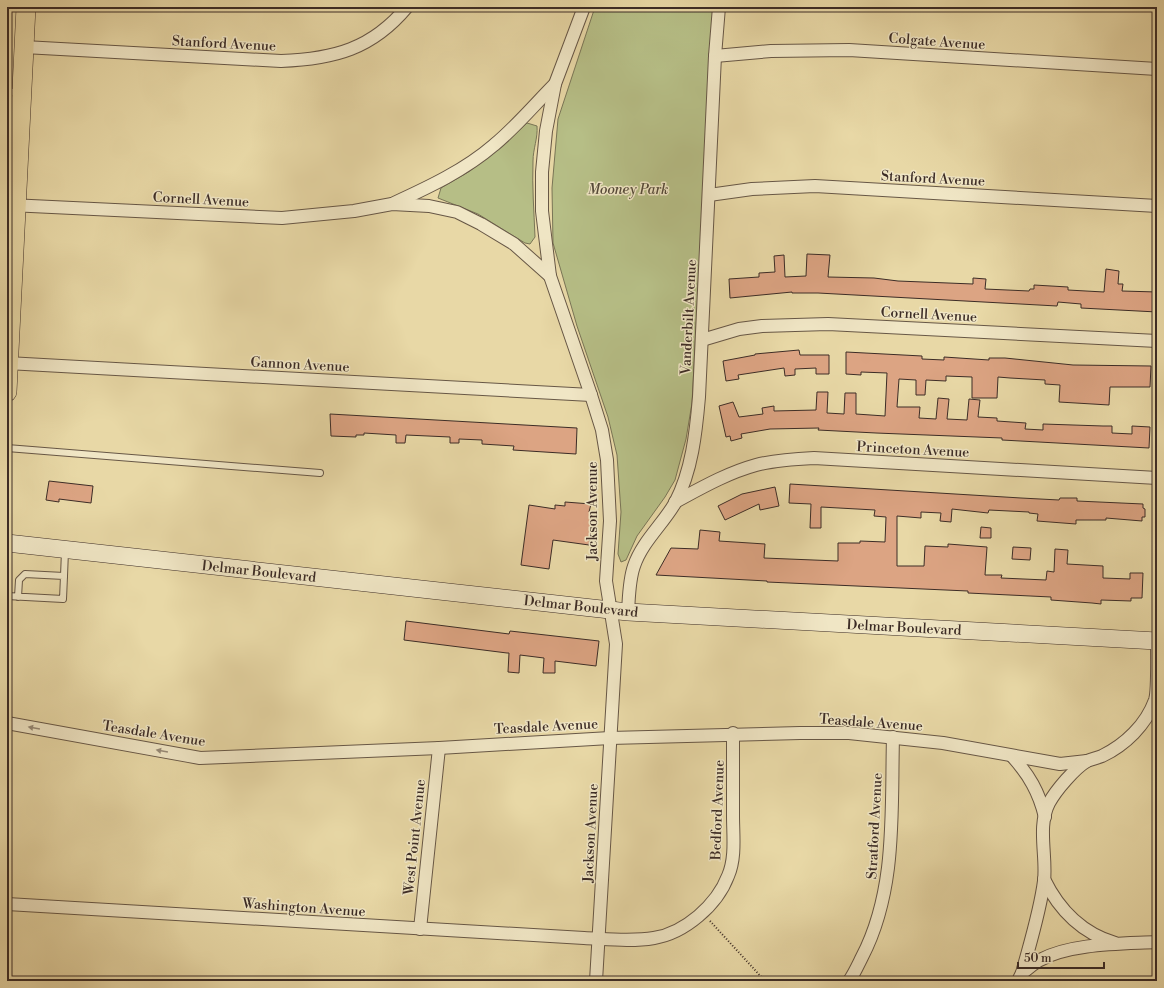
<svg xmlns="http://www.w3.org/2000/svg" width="1164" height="988" viewBox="0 0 1164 988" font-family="'Libre Bodoni',serif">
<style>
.green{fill:#b6be86;stroke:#797556}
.building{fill:#dca483;stroke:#3c2c26}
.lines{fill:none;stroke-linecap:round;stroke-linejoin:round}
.service-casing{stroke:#675746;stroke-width:8}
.minor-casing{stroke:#675746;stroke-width:14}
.secondary-casing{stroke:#3c2c26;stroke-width:18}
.primary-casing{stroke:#3c2c26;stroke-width:20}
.path{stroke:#3c2c26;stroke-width:2;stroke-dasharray:1 2;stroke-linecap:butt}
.service{stroke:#f0e6c5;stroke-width:6}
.minor{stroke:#f0e6c5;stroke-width:12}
.secondary{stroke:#f0e6c5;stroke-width:17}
.primary{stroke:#e8d8a6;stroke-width:19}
.oneway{fill:#968976}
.labels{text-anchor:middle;stroke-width:3;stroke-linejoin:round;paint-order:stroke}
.street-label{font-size:14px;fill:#3c2c26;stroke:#f0e6c5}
.park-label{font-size:14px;font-style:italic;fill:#544939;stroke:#f0e6c5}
</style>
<rect width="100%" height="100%" fill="#e8d8a6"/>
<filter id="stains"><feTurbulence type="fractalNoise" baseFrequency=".005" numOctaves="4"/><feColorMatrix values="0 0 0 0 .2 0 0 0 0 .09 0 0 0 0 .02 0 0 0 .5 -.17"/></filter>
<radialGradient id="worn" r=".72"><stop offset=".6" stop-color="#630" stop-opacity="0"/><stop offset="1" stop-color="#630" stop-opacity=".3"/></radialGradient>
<!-- green -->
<g class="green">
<path d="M595 7H713L692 403 686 439 675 480 665 497 637 536 626 560 621 562 618 554 621 512 617 455 608 417 577 326 553 243 552 188 558 119Z"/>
<path d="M527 123 537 126C538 138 533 149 533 161 532 187 534 211 535 237L530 244 525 243 478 214 438 198 441 188 470 171Z"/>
</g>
<!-- building -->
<g class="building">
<path d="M807 254 830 255 828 277 874 278 898 281 973 284V278L986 279 985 289 1029 291 1030 289H1034V285L1068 287V290L1104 292 1106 269 1119 271 1118 284H1123L1122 291 1157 292V312L1081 308V304L1058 302 1057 306 818 293H792V292L730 298 729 279 759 277V273L775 272 774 256 784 255 785 277 806 276Z"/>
<path d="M799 350 800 355H829V374H816V368L795 369V375L785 376 784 368 738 375 739 379 726 381 723 361 755 355V354Z"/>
<path d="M846 352 922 356V359L944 360V357L989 360V358H1005L1073 365 1151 366 1150 387H1110L1109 405 1059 402 1060 385 1045 384V380L1010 378 998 377 997 398H972V377L946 376V381L926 380 925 395H916V380L899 379 897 407H920L919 418 936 419 938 398 949 399 947 419 967 420 969 399 980 400 978 417 997 418V421L1026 423 1025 429 1043 430V424L1103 426H1112V433L1132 434V426L1150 427 1149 448 1002 440V438L876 433 818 430 819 428 770 429 741 434 742 438 731 441 730 436 726 437 719 406 733 402 739 417 763 414 762 408 774 406V411L816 410 817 392H828L827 413 844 414 845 393H856V414L885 416 887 373 861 372V375L846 374Z"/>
<path d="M330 414 577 428 576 454 513 450 514 446 482 444V440L459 439V443H450V437L406 435 405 443H396V435L364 433V435H356V437L331 436Z"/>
<path d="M49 481 93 486 91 503 59 499V502L46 500Z"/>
<path d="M790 484 1021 498 1059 500 1060 498H1077V501L1143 504V508L1145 509V517H1142V521L1106 518V520H1076V524L1037 521 1038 514 1029 513V512L989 510 988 513 952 509 951 522 940 521 941 513 921 512V518L897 516V566H924L925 546 948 547V544L987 547 985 575H1002L1001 578 1046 580 1047 571 1054 572 1055 549 1068 550 1067 564 1103 566V578L1130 579V573H1143L1142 598H1131V601L1101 600V604L1092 603 1051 600V597L968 593V591L767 582V581L656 575 671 548 698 549 700 530 720 532 719 541 765 544 764 558 838 561V543H860V541L885 542 886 517 874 516 875 510 821 507V528H810L811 504 789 503Z"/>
<path d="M775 487 779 506 760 510 759 504 725 520 718 506 742 494Z"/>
<path d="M565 502 591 504 589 512 594 513 589 545 553 540 549 569 521 565 529 505 555 509V505L565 506Z"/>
<path d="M981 527 991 528V538H980Z"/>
<path d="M1013 547 1031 548 1030 560 1012 559Z"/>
<path d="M406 621 509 634 510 631 599 641 596 666 555 661V673H543L544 658 520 655 519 673 508 672 509 653H507L404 640Z"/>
</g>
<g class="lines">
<!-- service casing -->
<g class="service-casing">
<g id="service">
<path d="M7 92H20"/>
<path d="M7 448 320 473"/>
<path d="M64 576 65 551"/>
<path d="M7 596 63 599 64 576 25 574 19 580 18 597"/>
</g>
</g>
<!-- minor casing -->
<g class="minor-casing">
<g id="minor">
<path d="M584 7 555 84 546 131 542 172V211L550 276 591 395 602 430 607 460 610 521 606 581 616 644 596 981"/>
<path d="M24 47 281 61C334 59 372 49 407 7"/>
<path d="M715 56 771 51 849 50 1157 69"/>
<path d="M709 195 752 189 815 186 1157 206"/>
<path d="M394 203C429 187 465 170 494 145 516 127 535 104 555 84"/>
<path d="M10 205 282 218 354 211 392 204 429 206 457 212 481 224 514 244 550 276"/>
<path d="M702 340 739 329 762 326 828 324 1157 341"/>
<path d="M7 363 591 395"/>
<path d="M675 502C701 488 727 473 756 465 775 460 794 459 814 458L1157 478"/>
<path d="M628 612C629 597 629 580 634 566 642 542 663 524 675 503 692 471 696 432 699 397L715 56 719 7"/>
<path d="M7 723 200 758 439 748 610 738 800 733H849L943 743 1060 764 1087 761"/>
<path d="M1012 756C1029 775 1039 792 1045 817"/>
<path d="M1044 879C1059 910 1082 933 1115 943"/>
<path d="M7 904 584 938C607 939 631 942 654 938 685 933 717 905 728 876 736 858 733 835 733 816 733 788 733 761 733 733"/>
<path d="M420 929 439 748"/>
<path d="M1022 973C1028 969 1034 963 1040 960 1071 943 1122 944 1157 942"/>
<path d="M849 981C854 974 858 965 862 957 897 890 891 811 893 737"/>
<path d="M1018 981 1022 973C1030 943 1040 912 1044 881 1047 857 1037 826 1049 803 1056 790 1075 768 1087 761 1092 759 1097 758 1102 756 1125 745 1146 725 1155 700 1158 691 1157 652 1157 640"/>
</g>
</g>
<!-- secondary casing -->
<g class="secondary-casing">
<path id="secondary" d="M7 543 628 612 1157 641"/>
</g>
<!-- primary casing -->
<g class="primary-casing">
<path id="primary" d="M7 392 26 7"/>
</g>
<!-- path -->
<path class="path" d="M710 921 765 981"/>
<!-- service -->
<use href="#service" class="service"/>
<!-- minor -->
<use href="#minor" class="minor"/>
<!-- secondary -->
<use href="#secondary" class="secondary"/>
<!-- primary -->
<use href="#primary" class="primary"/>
</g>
<!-- one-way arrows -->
<defs><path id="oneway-solid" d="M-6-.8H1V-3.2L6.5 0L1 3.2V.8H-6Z"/></defs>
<g class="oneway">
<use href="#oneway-solid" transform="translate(34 728) rotate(-170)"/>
<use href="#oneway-solid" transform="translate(162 751) rotate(-170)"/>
</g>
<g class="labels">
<!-- street labels -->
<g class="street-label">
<text transform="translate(937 41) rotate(4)" y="5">Colgate Avenue</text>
<text transform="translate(224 43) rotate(3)" y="5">Stanford Avenue</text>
<text transform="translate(933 178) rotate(3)" y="5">Stanford Avenue</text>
<text transform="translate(201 199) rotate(3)" y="5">Cornell Avenue</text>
<text transform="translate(929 314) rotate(3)" y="5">Cornell Avenue</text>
<text transform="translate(688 317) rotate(-87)" y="5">Vanderbilt Avenue</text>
<text transform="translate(300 364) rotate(3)" y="5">Gannon Avenue</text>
<text transform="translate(913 449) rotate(3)" y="5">Princeton Avenue</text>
<text transform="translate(592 511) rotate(-90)" y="5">Jackson Avenue</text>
<text transform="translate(259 571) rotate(6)" y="5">Delmar Boulevard</text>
<text transform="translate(581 606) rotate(6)" y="5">Delmar Boulevard</text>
<text transform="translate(904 627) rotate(3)" y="5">Delmar Boulevard</text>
<text transform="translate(871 722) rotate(4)" y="5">Teasdale Avenue</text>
<text transform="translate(546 726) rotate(-3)" y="5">Teasdale Avenue</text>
<text transform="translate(154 733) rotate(9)" y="5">Teasdale Avenue</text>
<text transform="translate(717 810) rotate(-88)" y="5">Bedford Avenue</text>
<text transform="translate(874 826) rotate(-87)" y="5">Stratford Avenue</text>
<text transform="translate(590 833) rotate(-87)" y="5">Jackson Avenue</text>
<text transform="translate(414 837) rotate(-84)" y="5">West Point Avenue</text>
<text transform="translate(304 907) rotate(4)" y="5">Washington Avenue</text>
</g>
<!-- park labels -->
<g class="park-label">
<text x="628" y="194">Mooney Park</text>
</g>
</g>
<!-- margin -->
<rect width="1164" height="988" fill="none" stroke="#e8d8a6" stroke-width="24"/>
<rect x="8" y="8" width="1148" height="972" fill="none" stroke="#3c2c26" stroke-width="2"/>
<rect x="12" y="12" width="1140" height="964" fill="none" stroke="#3c2c26"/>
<!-- scale -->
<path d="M1018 962v6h86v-6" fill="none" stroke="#3c2c26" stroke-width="2"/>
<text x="1024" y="962" font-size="12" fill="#3c2c26" stroke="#f0e6c5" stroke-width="3" paint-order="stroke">50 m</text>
<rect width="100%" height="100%" filter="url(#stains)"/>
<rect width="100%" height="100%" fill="url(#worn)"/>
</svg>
